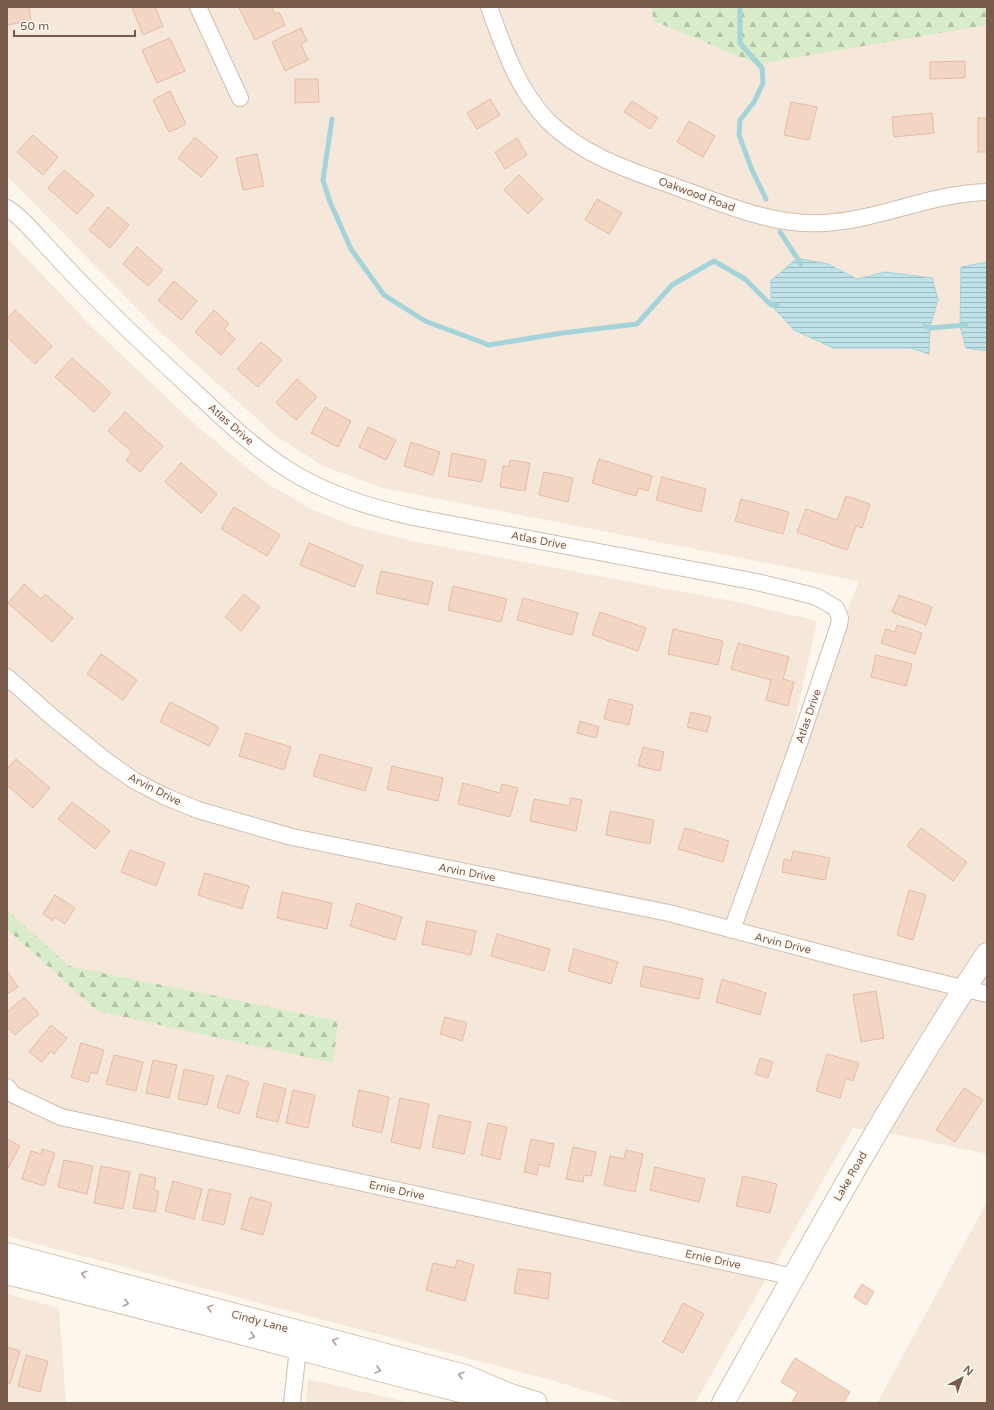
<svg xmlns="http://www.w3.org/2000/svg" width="994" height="1410" viewBox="0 0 994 1410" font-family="'Varela Round',sans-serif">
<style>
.residential{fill:#f5e8da}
.forest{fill:url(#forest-firs)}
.water{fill:url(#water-rules);stroke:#a5d3da}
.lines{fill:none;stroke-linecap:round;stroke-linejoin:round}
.stream{stroke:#a5d3da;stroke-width:5}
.building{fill:#f3d5c3;stroke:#e6bba3}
.street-casing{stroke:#d1beb0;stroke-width:18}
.secondary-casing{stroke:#d6c0b0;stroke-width:24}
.street{stroke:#fff;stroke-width:16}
.secondary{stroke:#fff;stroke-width:22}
.oneway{stroke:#af9d94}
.labels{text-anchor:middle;stroke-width:4;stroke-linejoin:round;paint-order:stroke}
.street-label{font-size:11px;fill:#7a5c4d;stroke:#fffaf3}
</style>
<defs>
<pattern id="forest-firs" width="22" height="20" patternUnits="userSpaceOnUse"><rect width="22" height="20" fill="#d8ecc9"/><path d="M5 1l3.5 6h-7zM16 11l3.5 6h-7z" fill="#b4c2a5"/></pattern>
<pattern id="water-rules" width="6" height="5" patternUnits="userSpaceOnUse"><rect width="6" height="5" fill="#bfe3e8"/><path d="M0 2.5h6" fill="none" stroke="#a0bbbe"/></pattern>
</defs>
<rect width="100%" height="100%" fill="#fdf6ec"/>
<!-- residential -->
<g class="residential">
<path d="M7 7H987V1154L899 1135 853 1128 695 1403H625L551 1380 7 1236V238L93 328 199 428 266 483 311 509 357 527 412 541 737 602 817 621 786 761 859 581 383 488 323 466 276 436 158 330 7 176Z"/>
<path d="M987 1202V1403H877Z"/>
<path d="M7 1294 59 1308 66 1403H7Z"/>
<path d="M308 1379 411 1403H306Z"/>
</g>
<!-- forest -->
<g class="forest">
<path d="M651 7H987V25L757 64 654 21Z"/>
<path d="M7 910 69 966 338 1021 333 1063 97 1011 7 929Z"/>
</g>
<!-- water -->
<g class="water">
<path d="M797 258 828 264 857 279 885 272 932 278 938 299 930 328 929 354 911 348H833L794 330 771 305V281Z"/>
<path d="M987 262V351L966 348 960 326 961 267Z"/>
</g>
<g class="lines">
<!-- stream -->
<g class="stream">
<path d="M740 7V43L762 68 763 83 754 102 740 120 739 135 752 170 766 199"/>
<path d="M332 119 323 180 330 202 351 249 384 295 425 321 489 345 562 333 637 324 672 285 714 261 745 279 771 305H777"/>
<path d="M780 232 801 264"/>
<path d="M925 326 930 328 966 325"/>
</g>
</g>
<!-- building -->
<g class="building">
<path d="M7 7H29L31 21 7 25Z"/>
<path d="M132 7H155L163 26 143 35Z"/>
<path d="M242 7H272L275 14 279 12 285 25 255 40 239 8Z"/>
<path d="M301 28 307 41 301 44 308 60 285 71 272 42Z"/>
<path d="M170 38 185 71 157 83 142 50Z"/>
<path d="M965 61V78L930 79V62Z"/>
<path d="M295 79H318L319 102 295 103Z"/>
<path d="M170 91 186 124 169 132 153 100Z"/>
<path d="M490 99 500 115 477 129 467 113Z"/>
<path d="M632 101 658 118 650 129 624 112Z"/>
<path d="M791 102 817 107 809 140 784 135Z"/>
<path d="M932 113 934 133 894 137 892 117Z"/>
<rect x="978" y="118" width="9" height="34"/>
<path d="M689 121 715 136 703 157 677 142Z"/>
<path d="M33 135 58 157 43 175 17 152Z"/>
<path d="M195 137 218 157 201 177 178 158Z"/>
<path d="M517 138 527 155 505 169 495 152Z"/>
<path d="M257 154 264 186 243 190 236 158Z"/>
<path d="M64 170 94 195 77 214 48 188Z"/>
<path d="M519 175 543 199 528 214 504 190Z"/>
<path d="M597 199 622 213 609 234 585 220Z"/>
<path d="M108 207 129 225 110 248 89 230Z"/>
<path d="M137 247 163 270 148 286 123 264Z"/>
<path d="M174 281 197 301 181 320 158 300Z"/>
<path d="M15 310 52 346 35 364 7 337V319Z"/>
<path d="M214 310 229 324 224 329 235 339 221 355 195 332Z"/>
<path d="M261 342 282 360 258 387 237 369Z"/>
<path d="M72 358 111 393 94 412 55 377Z"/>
<path d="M297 379 317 397 296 420 276 403Z"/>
<path d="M325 407 351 421 338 447 311 433Z"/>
<path d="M125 412 163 446 140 472 126 460 132 452 108 431Z"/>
<path d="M368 427 396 440 386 460 359 447Z"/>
<path d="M411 442 440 452 433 475 404 466Z"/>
<path d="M452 453 486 460 482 482 448 476Z"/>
<path d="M599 459 652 476 648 491 638 488 636 496 592 483Z"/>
<path d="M510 460 530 463 525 491 500 487 503 466 509 467Z"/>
<path d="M181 463 217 494 201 513 165 482Z"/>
<path d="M544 472 573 478 568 502 539 495Z"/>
<path d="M662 477 706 489 701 512 656 500Z"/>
<path d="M846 496 870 504 862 528 856 526 847 550 797 532 806 509 837 520Z"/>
<path d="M741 499 789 512 783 534 735 521Z"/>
<path d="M234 507 280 535 267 556 221 529Z"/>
<path d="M309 543 363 566 354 587 300 565Z"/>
<path d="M381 571 433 582 428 605 376 593Z"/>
<path d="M24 584 41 599 45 594 73 618 52 642 8 603Z"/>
<path d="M453 586 507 599 501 622 448 610Z"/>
<path d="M244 594 260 607 241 631 225 617Z"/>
<path d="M899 595 932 607 926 625 892 612Z"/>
<path d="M523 598 578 613 572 635 517 620Z"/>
<path d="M600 612 646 628 638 651 592 635Z"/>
<path d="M897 625 922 633 915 654 881 643 886 629 895 632Z"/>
<path d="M673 629 723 641 718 665 668 654Z"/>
<path d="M738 643 789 657 783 679 794 682 788 706 766 700 771 680 731 669Z"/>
<path d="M101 654 137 680 123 700 87 674Z"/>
<path d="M876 655 912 664 906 686 871 677Z"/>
<path d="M609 699 633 705 629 725 604 719Z"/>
<path d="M170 702 219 727 209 746 160 722Z"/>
<path d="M691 712 711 717 707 732 687 727Z"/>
<path d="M580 721 599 727 596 738 577 733Z"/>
<path d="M246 733 291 747 284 770 239 756Z"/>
<path d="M643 747 664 752 660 771 638 766Z"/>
<path d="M320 754 372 768 365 791 313 776Z"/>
<path d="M16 759 50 788 33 808 7 785V769Z"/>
<path d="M392 766 443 778 438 801 387 789Z"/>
<path d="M463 783 500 793 502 784 518 788 510 817 458 804Z"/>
<path d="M571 798 582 800 576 831 530 821 534 799 569 806Z"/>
<path d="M72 802 110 831 95 849 58 819Z"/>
<path d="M610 811 654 820 650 844 606 835Z"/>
<path d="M685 828 729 841 723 862 678 849Z"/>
<path d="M921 828 967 862 953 881 907 846Z"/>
<path d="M130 850 165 863 156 886 121 872Z"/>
<path d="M793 851 830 858 825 880 782 872 784 859 791 861Z"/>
<path d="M205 873 249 886 242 909 198 895Z"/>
<path d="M909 890 926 895 913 940 897 935Z"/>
<path d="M282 892 332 903 327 929 277 918Z"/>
<path d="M55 895 75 908 65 924 55 917 53 921 43 914Z"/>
<path d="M357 903 402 917 395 940 350 926Z"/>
<path d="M427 921 476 931 471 955 422 944Z"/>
<path d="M497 934 550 949 544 971 491 956Z"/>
<path d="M574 949 618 962 611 984 568 971Z"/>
<path d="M644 966 703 979 699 999 640 986Z"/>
<path d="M7 971 18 987 7 994Z"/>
<path d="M722 979 766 993 760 1015 716 1002Z"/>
<path d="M876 991 884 1038 861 1042 853 995Z"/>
<path d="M24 997 39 1014 15 1035 7 1027V1012Z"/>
<path d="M445 1017 467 1023 462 1041 440 1034Z"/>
<path d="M51 1025 67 1038 54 1054 51 1051 42 1062 29 1052Z"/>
<path d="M81 1043 104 1050 97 1074 91 1072 88 1082 71 1077Z"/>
<path d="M827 1054 859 1063 853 1081 846 1078 840 1098 816 1091Z"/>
<path d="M114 1055 143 1062 136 1091 106 1084Z"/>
<path d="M760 1058 773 1062 768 1078 755 1074Z"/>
<path d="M153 1060 177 1065 169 1098 146 1093Z"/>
<path d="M184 1069 214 1076 207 1105 178 1099Z"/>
<path d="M227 1075 249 1082 239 1114 217 1107Z"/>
<path d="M264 1083 286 1089 278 1122 256 1117Z"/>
<path d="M964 1088 983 1100 955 1142 936 1130Z"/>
<path d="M293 1090 315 1095 308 1128 286 1123Z"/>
<path d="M359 1090 389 1097 382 1133 352 1126Z"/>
<path d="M400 1098 429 1104 420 1149 391 1142Z"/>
<path d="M439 1115 471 1122 464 1154 432 1147Z"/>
<path d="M488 1123 507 1127 500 1160 481 1155Z"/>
<path d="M7 1139 20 1146 7 1170Z"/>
<path d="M531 1139 554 1144 549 1167 539 1164 537 1175 524 1172Z"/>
<path d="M573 1147 596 1152 591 1176 584 1175 583 1182 566 1179Z"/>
<path d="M42 1149 55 1153 44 1186 22 1179 31 1151 41 1154Z"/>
<path d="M626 1150 643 1154 635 1192 604 1185 610 1156 624 1159Z"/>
<path d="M64 1160 93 1166 87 1194 58 1187Z"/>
<path d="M101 1166 130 1172 123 1209 94 1203Z"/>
<path d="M655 1167 705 1179 699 1202 650 1190Z"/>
<path d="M140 1174 156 1178 154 1190 159 1191 155 1212 133 1208Z"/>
<path d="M743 1176 777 1184 770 1213 736 1206Z"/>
<path d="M173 1181 202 1189 194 1219 165 1211Z"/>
<path d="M209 1189 231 1194 224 1225 202 1220Z"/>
<path d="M250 1197 272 1203 263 1235 241 1229Z"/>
<path d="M457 1260 474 1265 465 1301 426 1290 433 1263 455 1268Z"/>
<path d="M518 1269 551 1273 548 1299 514 1293Z"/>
<path d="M862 1284 874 1292 866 1305 854 1297Z"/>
<path d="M683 1303 704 1314 683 1353 663 1342Z"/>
<path d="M7 1347 20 1351 10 1384 7 1383Z"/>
<path d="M26 1355 48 1361 40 1392 18 1386Z"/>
<path d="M795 1358 850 1392 843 1403H791L798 1392 781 1382Z"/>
</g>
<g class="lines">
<!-- street casing -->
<g class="street-casing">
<g id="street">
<path d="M198 7 240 98"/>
<path d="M489 7C504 48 517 89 548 121 586 159 639 173 687 191 731 207 777 226 824 223 879 220 932 193 987 192"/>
<path d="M7 208C20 216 30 228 40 239 56 256 71 273 88 290 123 326 160 360 197 394 225 420 254 448 287 469 326 494 369 507 413 517L757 582 806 594 817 597 836 608 840 618 839 625 799 743 732 930"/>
<path d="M7 677 51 716 105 760 135 781 164 796 198 810 292 837 669 913 855 962 987 994"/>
<path d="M7 1087 14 1095 61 1117 794 1277"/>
<path d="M292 1403 298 1348"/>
</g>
</g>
<!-- secondary casing -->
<g class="secondary-casing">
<g id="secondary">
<path d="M7 1254 465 1376 510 1395 536 1403"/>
<path d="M7 1273 214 1326 406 1377 469 1393 491 1394"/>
<path d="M723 1403C808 1251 891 1099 987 954"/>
</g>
</g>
<!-- street -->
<use href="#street" class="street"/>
<!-- secondary -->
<use href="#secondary" class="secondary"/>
</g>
<!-- one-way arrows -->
<defs><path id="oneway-chevron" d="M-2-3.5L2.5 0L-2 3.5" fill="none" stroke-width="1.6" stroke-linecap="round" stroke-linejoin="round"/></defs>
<g class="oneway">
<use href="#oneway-chevron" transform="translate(84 1274) rotate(-165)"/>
<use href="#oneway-chevron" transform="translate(126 1303) rotate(14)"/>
<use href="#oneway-chevron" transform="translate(210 1308) rotate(-165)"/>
<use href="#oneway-chevron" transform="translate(252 1336) rotate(15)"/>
<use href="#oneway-chevron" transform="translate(335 1341) rotate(-165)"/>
<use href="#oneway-chevron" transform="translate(378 1370) rotate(15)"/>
<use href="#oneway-chevron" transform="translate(461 1375) rotate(-164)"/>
</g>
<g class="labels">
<!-- street labels -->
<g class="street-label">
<text transform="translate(697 194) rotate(20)" y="4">Oakwood Road</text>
<text transform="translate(231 424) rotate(41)" y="4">Atlas Drive</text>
<text transform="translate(539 540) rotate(11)" y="4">Atlas Drive</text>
<text transform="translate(808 716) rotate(-71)" y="4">Atlas Drive</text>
<text transform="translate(155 789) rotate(27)" y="4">Arvin Drive</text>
<text transform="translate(467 872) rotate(11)" y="4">Arvin Drive</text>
<text transform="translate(783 943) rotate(14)" y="4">Arvin Drive</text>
<text transform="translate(850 1176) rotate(-60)" y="4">Lake Road</text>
<text transform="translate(397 1190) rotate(12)" y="4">Ernie Drive</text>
<text transform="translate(713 1259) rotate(12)" y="4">Ernie Drive</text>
<text transform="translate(260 1321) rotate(15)" y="4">Cindy Lane</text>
</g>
</g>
<!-- border -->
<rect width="994" height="1410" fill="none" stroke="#7a5c4d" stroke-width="16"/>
<!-- north arrow -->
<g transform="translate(962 1378) rotate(41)" stroke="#fffaf3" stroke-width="3" paint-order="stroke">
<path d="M0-3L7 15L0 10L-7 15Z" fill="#7a5c4d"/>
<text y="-6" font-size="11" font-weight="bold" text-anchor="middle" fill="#7a5c4d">N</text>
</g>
<!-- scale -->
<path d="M14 30v6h121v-6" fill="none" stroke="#7a5c4d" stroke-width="2"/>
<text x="20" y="30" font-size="12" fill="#7a5c4d" stroke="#fffaf3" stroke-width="3" paint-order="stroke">50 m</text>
</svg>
